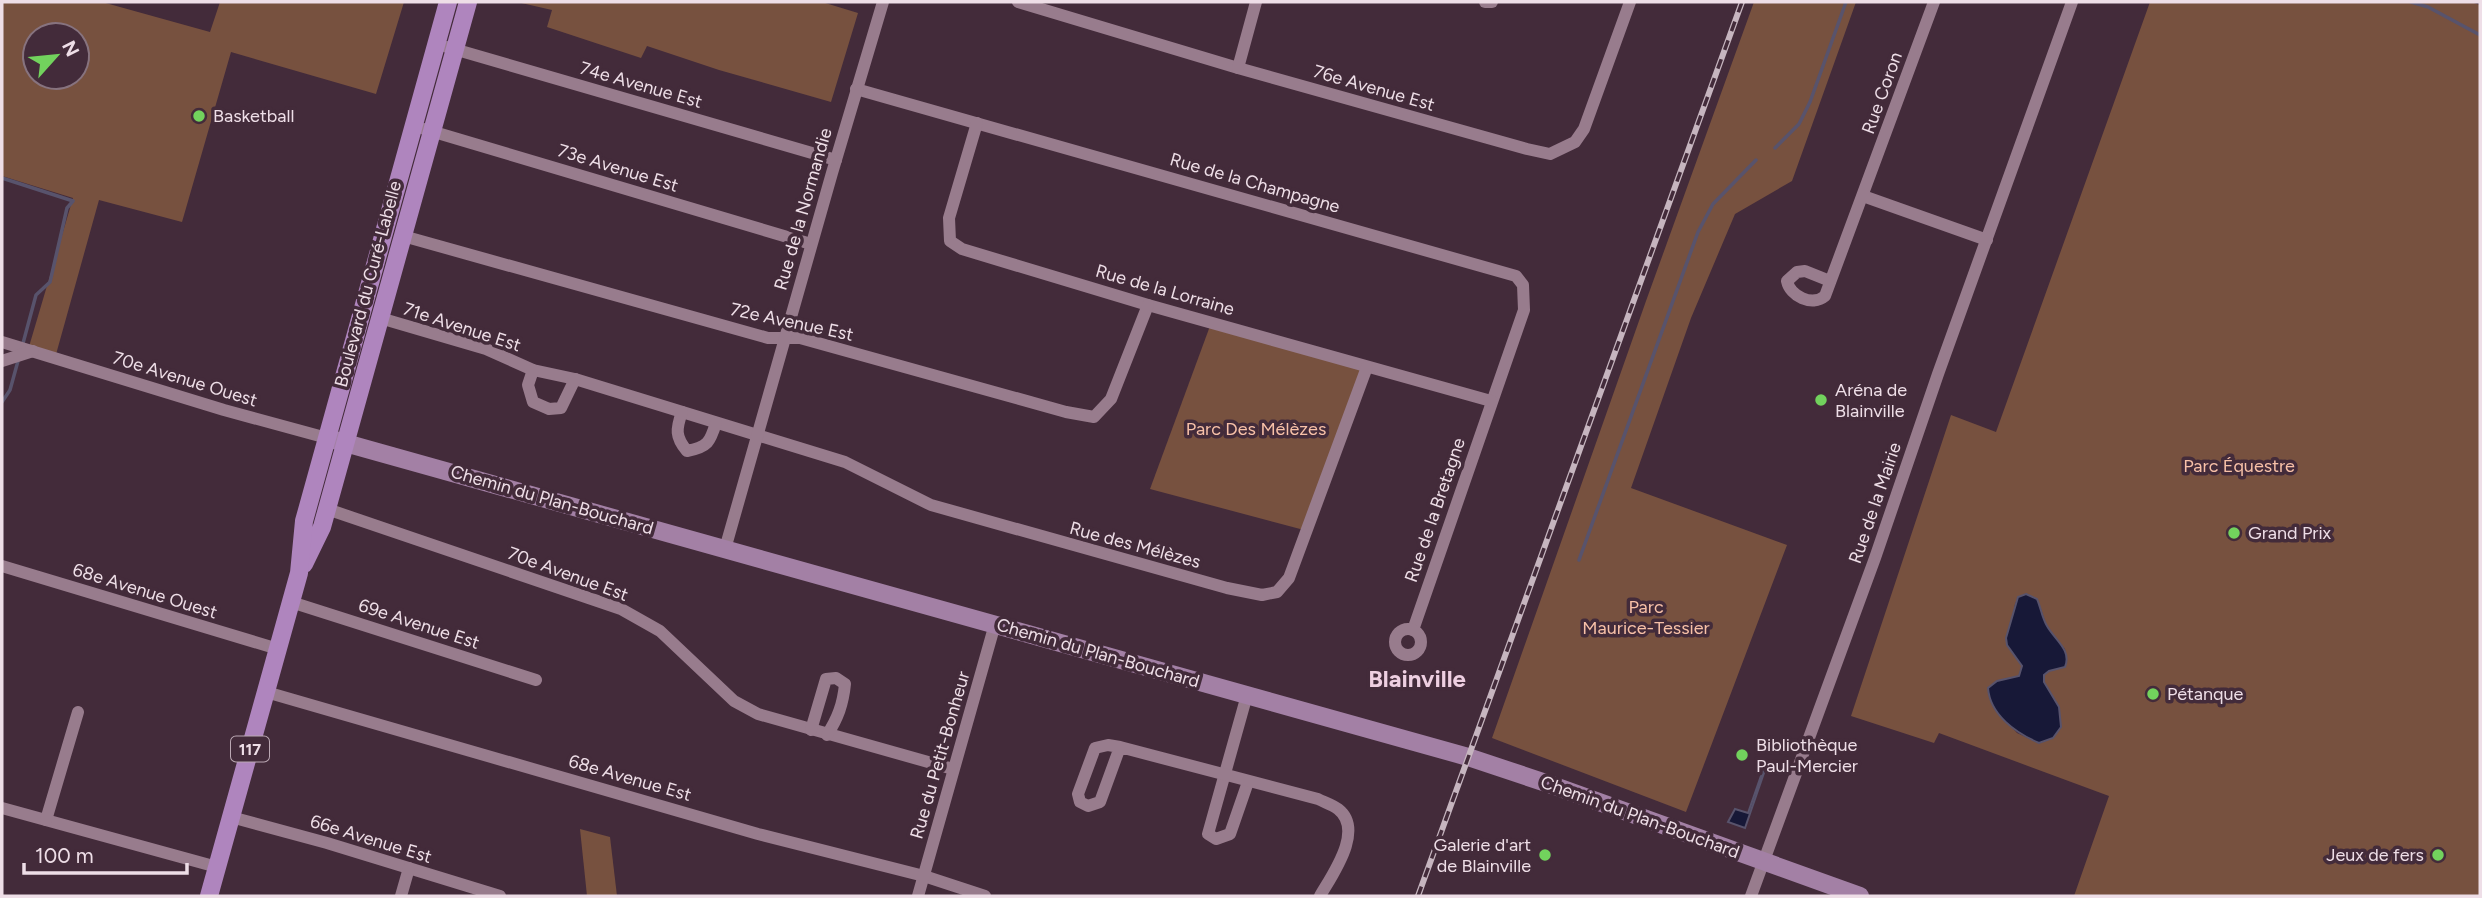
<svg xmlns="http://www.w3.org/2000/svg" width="2482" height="898" viewBox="0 0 2482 898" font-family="Figtree,sans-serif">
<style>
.green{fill:#77513f;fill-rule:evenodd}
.water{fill:#171837;stroke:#58536c;stroke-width:2}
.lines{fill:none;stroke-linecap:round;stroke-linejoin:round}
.stream{stroke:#58536c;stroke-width:3.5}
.street{stroke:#987c8d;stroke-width:12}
.secondary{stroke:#a380a5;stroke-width:18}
.primary{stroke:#af85be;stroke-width:18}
.rail-casing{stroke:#c6b5bf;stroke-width:6}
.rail{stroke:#432b3a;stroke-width:3.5;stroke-dasharray:10;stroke-linecap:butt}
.poi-dot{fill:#72d25d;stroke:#432b3a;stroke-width:2.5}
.labels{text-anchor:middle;stroke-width:7;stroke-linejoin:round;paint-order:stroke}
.shield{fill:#432b3a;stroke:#bba8b3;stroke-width:2}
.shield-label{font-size:16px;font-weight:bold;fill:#eedee7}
.street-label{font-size:18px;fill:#eedee7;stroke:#432b3a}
.poi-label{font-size:18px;fill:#eedee7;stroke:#432b3a;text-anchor:start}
.park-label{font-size:18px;fill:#f8c1a8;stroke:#432b3a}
.district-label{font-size:24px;font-weight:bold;fill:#eecfe1;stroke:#432b3a}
</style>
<rect width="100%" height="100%" fill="#432b3a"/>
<!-- green -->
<g class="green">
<path d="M2 2H102L210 32 220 2H404L376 94 231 52 182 222 99 200 55 358 28 350 73 198 2 176ZM35 35H77V77H35Z"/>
<path d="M517 2H822L858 13 831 102 719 70 647 46 641 58 547 27 552 10Z"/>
<path d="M1754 2H1856L1792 181 1735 214 1691 318 1631 488 1787 545 1686 812 1492 738 1646 301Z"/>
<path d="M2150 2H2471L2480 5V896H2074L2109 796 1939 733 1934 743 1851 716 1951 415 1996 432ZM2026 594 2041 609 2047 627 2065 649 2067 662C2060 668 2051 669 2044 675L2043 682 2059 707 2039 743 2017 733 1995 709 1996 681 2019 676 2022 666 2007 645 2015 604 2018 597Z"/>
<path d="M1210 326 1363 369 1304 530 1150 489Z"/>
<path d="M580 829 610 837 617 896H587Z"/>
</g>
<!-- water -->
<g class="water">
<path d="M2026 594 2037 599C2041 608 2042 618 2047 626 2055 640 2072 650 2065 667L2049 671 2044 675V682L2059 707 2061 727 2053 738 2039 743C2016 733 1990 715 1988 688L1997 681 2019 676 2022 666 2007 645 2006 638 2018 597Z"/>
<path d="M1763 770H1765L1745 828 1728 822 1735 809 1748 813Z"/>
</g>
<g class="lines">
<!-- stream -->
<g class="stream">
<path d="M2411 2 2428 7 2480 35"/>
<path d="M1775 148 1799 124 1810 102 1846 2"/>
<path d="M2 178 73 201 67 208 50 282 36 295 22 347"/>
<path d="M2 402 10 390 18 361"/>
<path d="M1579 560 1698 232 1713 204 1756 160"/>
</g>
<!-- street -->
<g class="street">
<path d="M1018 2 1238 68 1527 149 1550 154 1575 142 1584 129 1630 2"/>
<path d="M1485 2H1492"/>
<path d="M447 47 836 160"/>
<path d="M1238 68 1256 2"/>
<path d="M856 89 1516 276 1523 285 1524 310 1413 630"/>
<path d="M977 123 949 218 950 241 962 249 1148 305 1491 401"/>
<path d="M424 129 811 244"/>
<path d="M1863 196 1987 240"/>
<path d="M403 236 768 338H800L1066 412 1094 417 1111 399 1148 305"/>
<path d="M1830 281 1805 271 1797 272 1787 281C1790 296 1812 307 1825 296L1934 2"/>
<path d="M380 318 486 349 533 370 575 379 845 462 931 505 1227 588 1262 595 1277 592 1289 578 1367 367"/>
<path d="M2 342 224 410 327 438"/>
<path d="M2 361 33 351"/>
<path d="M533 370 528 385 533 402 549 409 561 408 575 379"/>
<path d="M682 412C676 429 675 437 687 451 708 447 710 442 716 423"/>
<path d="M327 509 621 609 660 631 734 701 758 714 953 769"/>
<path d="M725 549 832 173 883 2"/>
<path d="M2 566 278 649"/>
<path d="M291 602 536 680"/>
<circle cx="1408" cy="642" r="13"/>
<path d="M266 692 758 834 924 876 985 896"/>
<path d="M1247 695 1208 834 1216 839 1230 834 1248 782"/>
<path d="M811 730 826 679 836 678 845 684C843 704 838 718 827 735"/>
<path d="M1120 747 1100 802 1088 806 1080 802 1078 794 1095 748 1108 745 1120 747 1318 799C1324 802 1333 805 1338 809 1365 830 1332 875 1320 896"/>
<path d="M2 808 217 867"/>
<path d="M231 817 327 843 500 896"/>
<path d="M46 820 78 712"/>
<path d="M401 896 409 868"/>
<path d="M918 896 995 624"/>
<path d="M1751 896 1875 558 1938 374 2072 2"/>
</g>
<!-- secondary -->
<path class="secondary" d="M331 439 1468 757 1549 784 1860 896"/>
<!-- primary -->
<g class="primary">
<path d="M304 564 322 527 468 2"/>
<path d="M209 896 299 573 304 521 448 2"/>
</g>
<!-- rail casing -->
<g class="rail-casing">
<path id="rail" d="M1418 896 1742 2"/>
</g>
<!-- rail -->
<use href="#rail" class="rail"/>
</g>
<!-- markers -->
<g class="poi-dot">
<circle cx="199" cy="116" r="7"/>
<circle cx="1821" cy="400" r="7"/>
<circle cx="2234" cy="533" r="7"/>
<circle cx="2153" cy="694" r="7"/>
<circle cx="1742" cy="755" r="7"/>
<circle cx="1545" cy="855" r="7"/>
<circle cx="2438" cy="855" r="7"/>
</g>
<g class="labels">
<!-- shield labels -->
<rect class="shield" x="231" y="736.5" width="38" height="25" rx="5"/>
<g class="shield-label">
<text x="250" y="755">117</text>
</g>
<!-- street labels -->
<g class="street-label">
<text transform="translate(641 85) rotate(16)" y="6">74e Avenue Est</text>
<text transform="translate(1374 88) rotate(16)" y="6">76e Avenue Est</text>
<text transform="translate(1882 93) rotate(-70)" y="6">Rue Coron</text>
<text transform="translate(618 168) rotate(17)" y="6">73e Avenue Est</text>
<text transform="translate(1255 183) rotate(16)" y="6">Rue de la Champagne</text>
<text transform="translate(803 209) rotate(-74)" y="6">Rue de la Normandie</text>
<text transform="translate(368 284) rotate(-75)" y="6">Boulevard du Curé-Labelle</text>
<text transform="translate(1165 290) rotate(16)" y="6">Rue de la Lorraine</text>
<text transform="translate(792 322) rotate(12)" y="6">72e Avenue Est</text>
<text transform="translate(462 327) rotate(18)" y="6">71e Avenue Est</text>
<text transform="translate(185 379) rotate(17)" y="6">70e Avenue Ouest</text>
<text transform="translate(552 500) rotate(16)" y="6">Chemin du Plan-Bouchard</text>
<text transform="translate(1875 503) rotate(-71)" y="6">Rue de la Mairie</text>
<text transform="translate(1435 510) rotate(-71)" y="6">Rue de la Bretagne</text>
<text transform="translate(1135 545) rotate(15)" y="6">Rue des Mélèzes</text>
<text transform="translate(568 574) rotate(20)" y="6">70e Avenue Est</text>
<text transform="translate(145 591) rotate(17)" y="6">68e Avenue Ouest</text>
<text transform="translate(419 624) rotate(18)" y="6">69e Avenue Est</text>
<text transform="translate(1098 653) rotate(16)" y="6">Chemin du Plan-Bouchard</text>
<text transform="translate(940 755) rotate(-74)" y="6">Rue du Petit-Bonheur</text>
<text transform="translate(630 778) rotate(16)" y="6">68e Avenue Est</text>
<text transform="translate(1640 817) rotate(20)" y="6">Chemin du Plan-Bouchard</text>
<text transform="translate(371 839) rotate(17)" y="6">66e Avenue Est</text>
</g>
<!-- poi labels -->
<g class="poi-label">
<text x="213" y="122">Basketball</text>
<text x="1835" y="396">Aréna de<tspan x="1835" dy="21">Blainville</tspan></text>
<text x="2248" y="539">Grand Prix</text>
<text x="2167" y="700">Pétanque</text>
<text x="1756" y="751">Bibliothèque<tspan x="1756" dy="21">Paul-Mercier</tspan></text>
<text x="1531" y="851" text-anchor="end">Galerie d'art<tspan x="1531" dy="21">de Blainville</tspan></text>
<text x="2424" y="861" text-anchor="end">Jeux de fers</text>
</g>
<!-- park labels -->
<g class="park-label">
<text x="1256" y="435">Parc Des Mélèzes</text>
<text x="2239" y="472">Parc Équestre</text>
<text x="1646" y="613">Parc<tspan x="1646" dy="21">Maurice-Tessier</tspan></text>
</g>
<!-- district labels -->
<g class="district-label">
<text x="1417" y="687">Blainville</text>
</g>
</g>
<!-- border -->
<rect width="2482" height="898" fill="none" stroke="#eedee7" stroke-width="7"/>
<!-- north arrow -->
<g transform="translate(56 56) rotate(63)"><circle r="33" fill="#432b3a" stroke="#87737f" stroke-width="2"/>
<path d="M0-5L12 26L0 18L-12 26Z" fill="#72d25d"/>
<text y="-10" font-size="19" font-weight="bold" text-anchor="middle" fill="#eedee7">N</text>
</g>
<!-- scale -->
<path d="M24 863v10h163v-10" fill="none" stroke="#eedee7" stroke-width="3.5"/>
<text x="35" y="863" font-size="21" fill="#eedee7" stroke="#432b3a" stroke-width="5" paint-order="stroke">100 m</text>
</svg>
